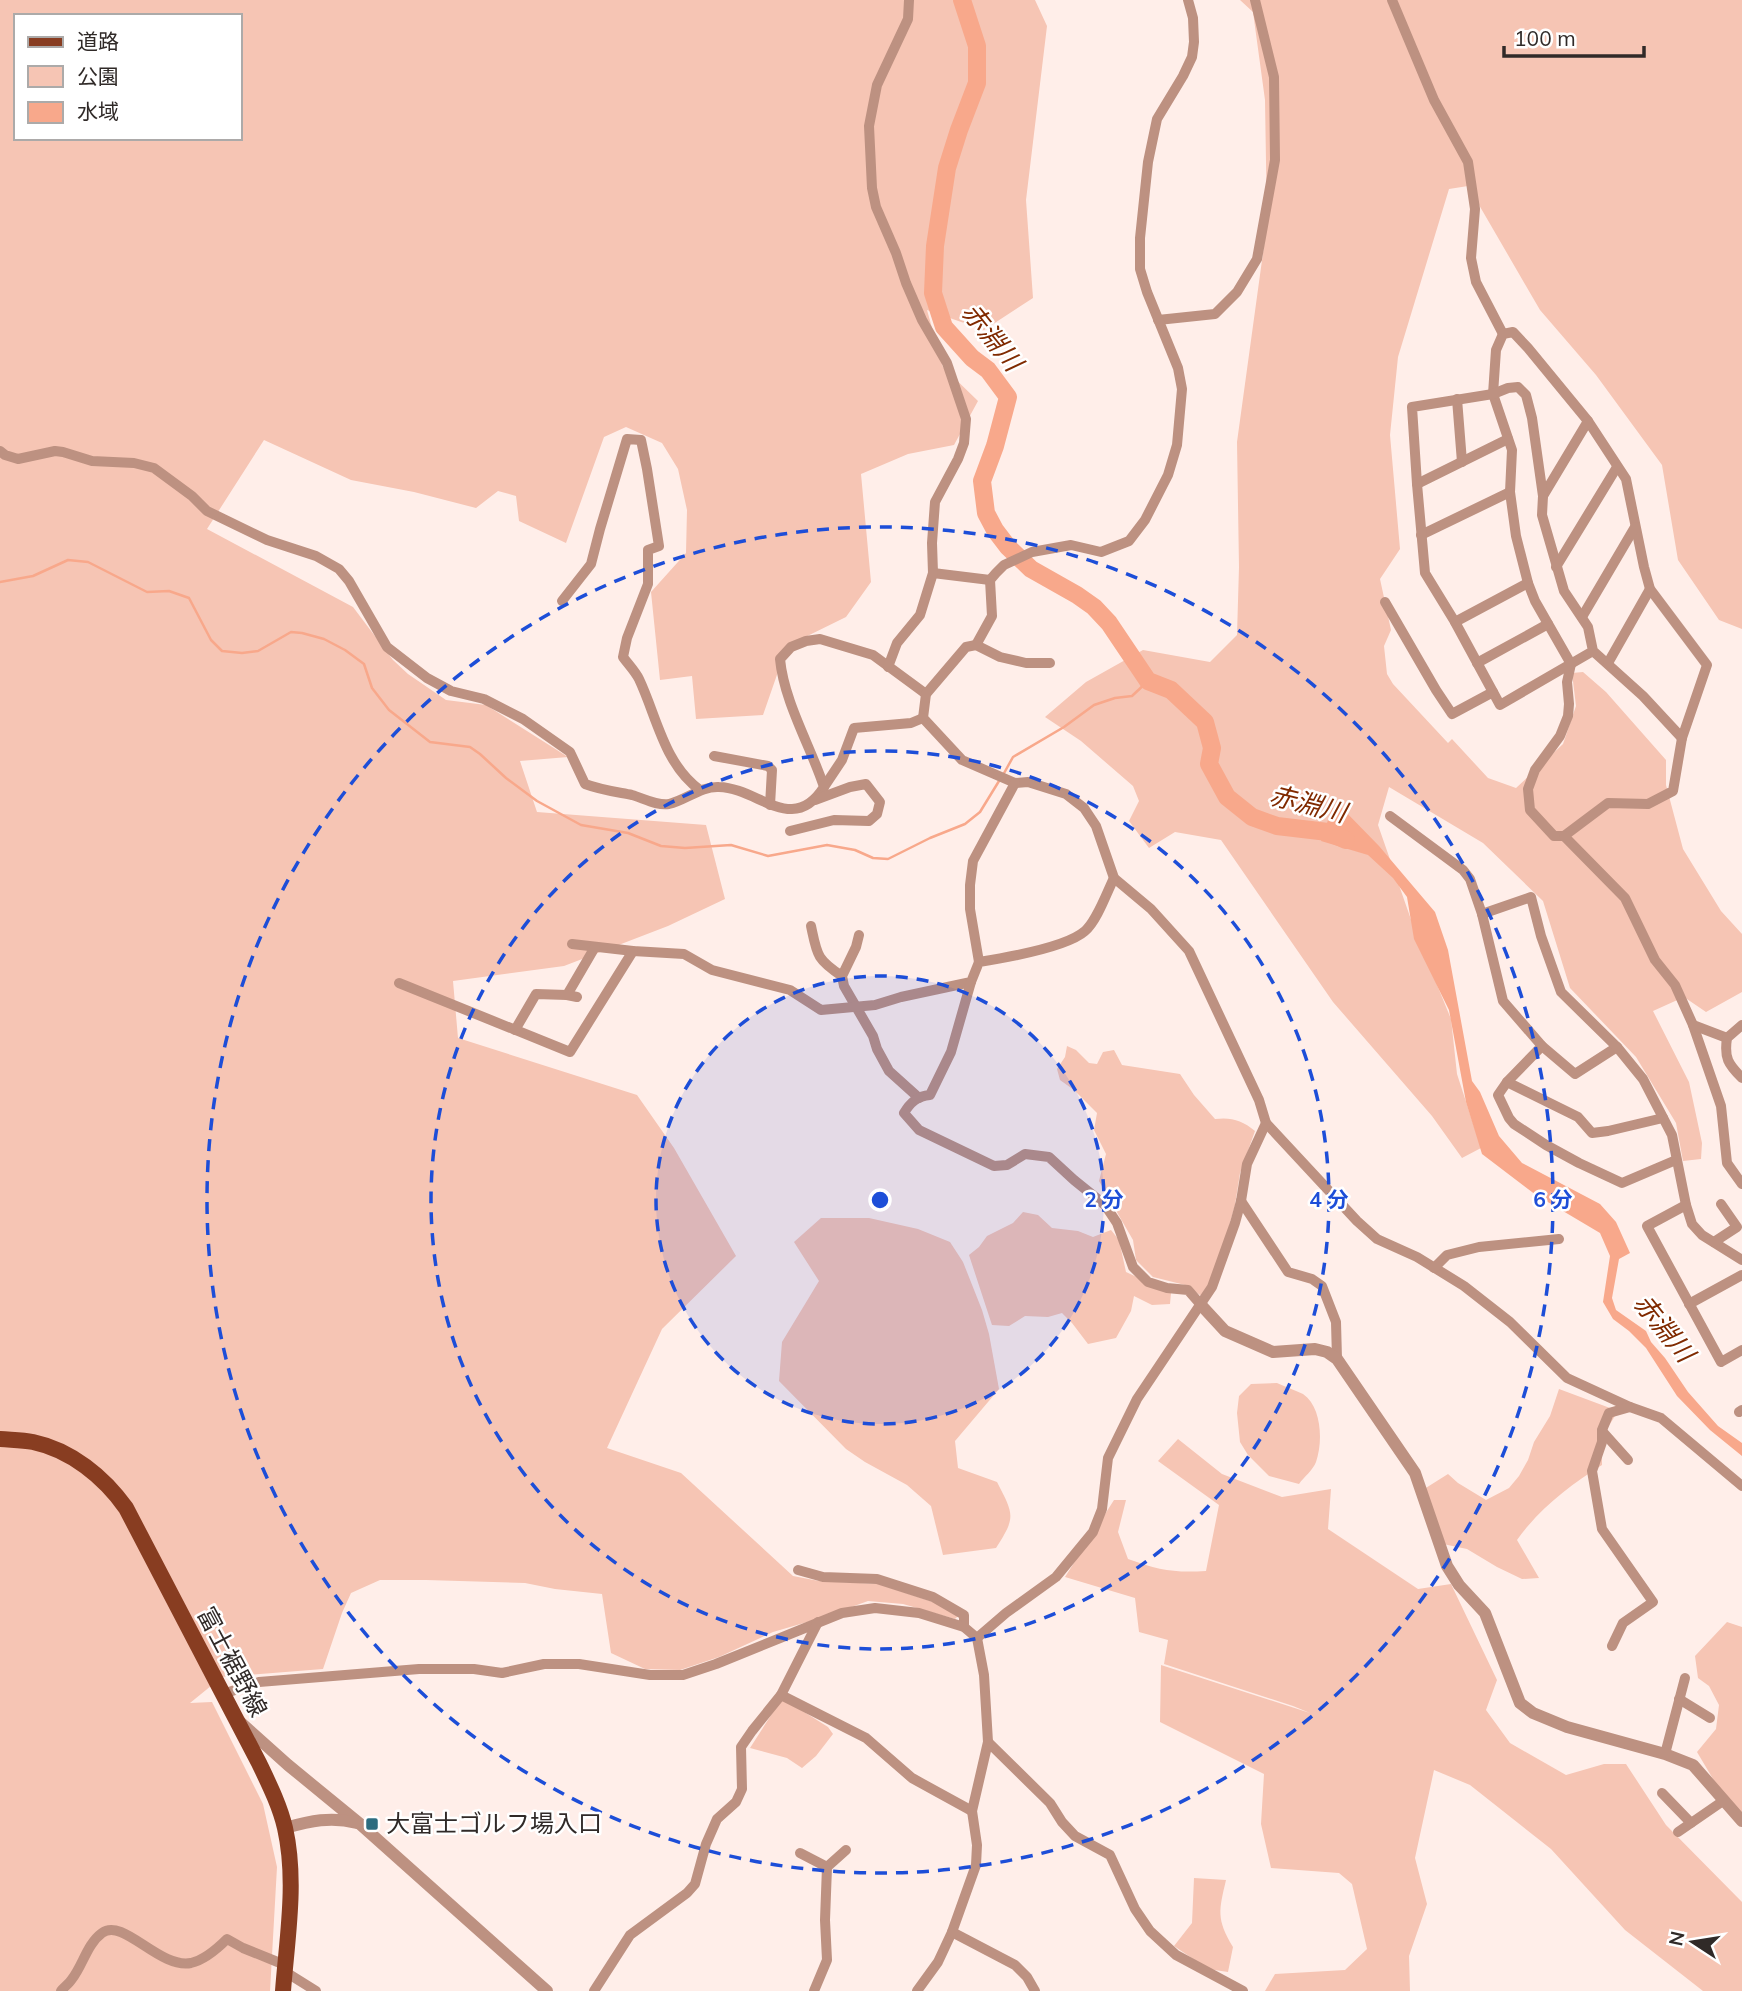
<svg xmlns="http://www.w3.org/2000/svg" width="1742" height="1991" viewBox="0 0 1742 1991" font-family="Mulish,'Noto Sans JP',sans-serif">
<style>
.green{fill:#f6c5b4;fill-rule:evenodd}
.water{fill:#f8a88b}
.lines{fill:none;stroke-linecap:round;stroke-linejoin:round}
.stream{stroke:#f8a88b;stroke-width:2.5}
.river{stroke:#f8a88b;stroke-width:18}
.minor{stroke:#bd9181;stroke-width:10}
.tertiary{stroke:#bd9181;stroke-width:12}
.primary{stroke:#883d21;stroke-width:16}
.ring{fill:none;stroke:#1d4ed8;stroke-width:3.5;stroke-dasharray:12 9}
.poi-dot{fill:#2c6d80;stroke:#fff;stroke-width:2.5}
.labels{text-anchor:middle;stroke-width:5;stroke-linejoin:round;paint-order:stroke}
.street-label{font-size:24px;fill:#302a28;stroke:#fff}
.poi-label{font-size:24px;fill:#302a28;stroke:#fff;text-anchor:start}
.water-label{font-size:26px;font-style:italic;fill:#802a00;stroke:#fff}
.centre{fill:#1d4ed8;stroke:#fff;stroke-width:3.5}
.ring-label{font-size:21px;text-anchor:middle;font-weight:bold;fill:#1d4ed8;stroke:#fff;stroke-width:5;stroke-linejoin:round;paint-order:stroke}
</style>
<rect width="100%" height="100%" fill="#ffeee9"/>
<!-- green -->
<g class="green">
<path d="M0 0H1035L1047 26 1026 200 1033 298 984 330 927 310 943 367 978 401 954 445 908 454 861 474 871 582 846 617 787 646 763 715 696 719 692 676 660 680 651 592 686 553 687 510 678 469 662 443 626 427 604 437 566 543 519 521 516 496 498 491 476 508 414 492 351 480 264 440 207 529 353 607 393 660 408 674 446 700 486 705 568 757 520 761 537 812 706 825 725 899 668 926 564 966 453 981 458 1038 637 1095 674 1148 736 1256 662 1329 607 1448 681 1473 793 1576 819 1581 879 1584 936 1603 958 1616 955 1619 903 1604 868 1601 821 1618 773 1632 719 1657 680 1670 645 1669 611 1653 602 1594 555 1589 525 1583 426 1580H380L351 1593 342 1613 323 1669 222 1677 190 1703 212 1702 263 1804 277 1867 270 1991H0ZM16 16H240V138H16Z"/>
<path d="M1240 0H1742V629L1719 620 1678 560 1662 465 1596 375 1540 310 1468 186 1449 189 1398 357 1390 435 1400 549 1380 579 1391 630 1384 646 1387 674 1393 684 1448 743 1452 739 1488 778 1516 788 1563 744 1576 706 1572 673 1583 672 1606 692 1666 760V785L1683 849 1721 911 1742 934V992L1706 1012 1684 997 1653 1011 1689 1082 1702 1143 1701 1159 1683 1161 1676 1123 1636 1057 1570 988 1543 901 1483 843 1389 787 1378 825 1415 931 1451 1019 1457 1074 1481 1148 1462 1158 1432 1116 1333 1002 1221 840 1175 832 1149 848 1129 821 1139 801 1133 786 1081 741 1045 717 1086 682 1143 650 1210 662 1237 635 1239 567 1237 442 1267 224 1265 100 1253 12Z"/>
<path d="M1067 1046 1076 1050 1089 1063 1097 1064 1103 1052 1114 1050 1122 1065 1180 1074 1194 1095 1215 1119C1231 1117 1242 1120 1255 1131L1240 1173 1235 1205 1224 1244 1215 1271 1203 1297 1185 1285 1153 1277 1136 1260 1133 1240 1099 1181 1106 1154 1094 1130 1097 1113 1074 1090 1060 1080 1057 1069 1065 1057Z"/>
<path d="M1023 1212 1038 1215 1052 1228 1078 1231 1093 1237 1111 1230 1119 1240 1126 1272 1171 1293 1170 1304 1152 1305 1134 1296 1131 1311 1116 1338 1088 1344 1072 1323 1062 1313 1048 1317 1025 1316 1009 1326 992 1325 969 1255 979 1247 987 1236 1013 1223Z"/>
<path d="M821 1218H869L918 1229 950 1242 963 1262 982 1310 989 1334 999 1389 955 1441 958 1468 997 1482C1014 1515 1016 1517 996 1548L943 1555 931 1506 907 1485 865 1462 846 1449 779 1381 782 1342 819 1281 794 1242Z"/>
<path d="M1277 1383C1285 1387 1295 1390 1303 1394 1322 1407 1323 1442 1316 1462 1313 1470 1304 1477 1299 1484L1269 1476 1248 1455 1240 1442 1237 1413 1239 1396 1251 1384Z"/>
<path d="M1559 1389 1618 1411 1602 1437V1465C1570 1485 1539 1509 1517 1540L1539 1578 1522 1579 1497 1567 1467 1549 1443 1544 1421 1491 1448 1474 1458 1483 1486 1500 1509 1488 1519 1476 1528 1460 1534 1442 1550 1416Z"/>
<path d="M1178 1439 1222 1474 1282 1497 1331 1489 1328 1529 1418 1589 1451 1584 1497 1680 1486 1710 1510 1743 1566 1775 1604 1764H1626L1666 1825 1742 1902V1991H1703L1625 1930 1551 1849 1470 1785 1434 1770 1415 1858 1427 1904 1409 1956 1410 1991H1265L1275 1974 1345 1970 1367 1949 1352 1884 1339 1873 1271 1868 1261 1824 1264 1774 1160 1722 1161 1665 1310 1713 1293 1706 1164 1664 1168 1640 1139 1632 1135 1598 1065 1577 1114 1500H1126L1118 1532 1128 1559C1159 1570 1173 1573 1206 1571L1219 1505 1158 1461Z"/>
<path d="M1727 1622 1742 1627V1814L1716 1784 1697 1752 1716 1729 1719 1705 1709 1686 1698 1678 1695 1656Z"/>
<path d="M782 1698 828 1727 833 1734 816 1756 802 1768 787 1758 750 1748Z"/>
<path d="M1194 1878 1226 1880C1219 1910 1216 1919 1233 1947L1228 1972 1208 1969 1174 1946 1192 1923Z"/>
</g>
<!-- water -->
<path class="water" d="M1341 807 1379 846 1435 912 1448 950 1472 1081 1480 1092 1499 1136 1522 1163 1600 1204 1616 1222 1630 1253 1619 1259 1612 1298 1616 1310 1646 1331 1651 1342 1665 1358 1688 1392 1718 1426 1742 1443V1456L1710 1430 1677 1396 1646 1348 1629 1331 1613 1319 1603 1302 1610 1256 1600 1233 1536 1195 1482 1154 1466 1102 1449 1010 1414 939 1407 897 1393 878 1368 855 1321 841 1332 808Z"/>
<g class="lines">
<!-- stream -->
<g class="stream">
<path d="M0 582 33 576 68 560 88 562 147 592 169 591 189 598 211 640 222 651 242 653 258 651 291 632 302 633 324 639 345 650 364 664 372 688 389 710 430 742 470 747 480 754 506 778 537 801 581 825 628 833 661 846 685 848 731 845 768 856 827 845 855 850 873 858 888 859 930 838 965 824 980 812 999 781"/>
<path d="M1003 775 1013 757 1064 727 1094 705 1115 698 1132 696 1148 681"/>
</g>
<!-- river -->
<path class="river" d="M962 0 977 46V83L959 130 947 168 935 246 933 293 944 327 972 358 988 370 1008 397 995 446 982 481 986 513 995 530 1008 547 1031 569 1077 595 1094 607 1109 623 1148 681 1171 690 1205 722 1212 748 1209 764 1227 797 1252 817 1277 826 1328 832 1346 840"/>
<!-- minor -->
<g class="minor">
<path d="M1392 0 1434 100 1468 162 1475 209 1471 258 1476 282 1503 334"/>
<path d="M1158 320 1215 314 1237 292 1257 259 1275 160 1274 77 1255 0"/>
<path d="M1513 332 1528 348 1588 421 1626 479 1644 567 1650 589 1707 665 1682 738 1673 791 1648 804 1608 803 1564 836H1554L1530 810 1528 789 1535 770 1560 736 1568 716 1569 704 1567 682 1571 664 1535 601 1528 583 1516 536 1510 492 1512 450 1493 394 1496 350 1503 334Z"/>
<path d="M1457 399 1462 462"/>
<path d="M0 451 5 455 18 459 55 451 63 452 92 461 134 463 154 468 192 496 207 511 267 540 316 556 339 569 349 581 387 647 427 678 451 691 484 699 523 719 570 752 585 784C601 790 617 792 632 795 643 798 657 806 669 804 686 800 701 786 719 787 758 788 793 836 824 787 811 747 784 702 780 659L791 647 806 641 820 639 873 655 926 694"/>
<path d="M1417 484 1508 439"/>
<path d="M1543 496 1588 421"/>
<path d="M1421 535 1510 492"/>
<path d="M1556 567 1617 467"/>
<path d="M933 573 990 580"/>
<path d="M562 601 591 564 600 529 627 439 641 440 647 469 659 546 648 550V584L627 638 623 657C628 664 635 671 639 679 657 717 664 764 700 790"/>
<path d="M1385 602 1436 690 1452 714 1493 692"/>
<path d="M1582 617 1635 527"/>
<path d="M1455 622 1528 583"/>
<path d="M976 645 992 616 990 580 996 573 1004 565 1032 552 1071 545 1101 552 1129 541 1145 520 1168 475 1177 445 1182 389 1178 368 1147 292 1140 269V238L1148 162 1157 119 1183 76 1192 57 1194 42 1193 18 1188 0"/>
<path d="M1593 651 1500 705 1455 622 1425 573 1417 484 1412 407 1493 394 1508 388 1518 387 1526 395 1532 418 1543 496 1542 515 1564 591 1588 627 1593 651 1643 696 1682 738"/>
<path d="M1050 663H1026L1000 657 976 645 966 647 926 694 923 718 962 760 1015 783 1028 782 1066 794 1084 808 1096 826 1114 878 1151 909 1189 951 1259 1100 1266 1123 1357 1221 1377 1239 1417 1257 1464 1286 1510 1322 1567 1378 1630 1407 1661 1418 1742 1486"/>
<path d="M1477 663 1548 624"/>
<path d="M1608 663 1650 589"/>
<path d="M888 667 897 643 920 615 933 573 932 543 935 502 958 459 964 443 966 419 947 363 922 320 906 283 896 253 876 207 872 188 869 126 877 85 908 19 909 0"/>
<path d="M714 756 768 766 772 770 770 805"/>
<path d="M824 787 842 760 854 728 911 723 923 718"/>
<path d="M1390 816 1463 870 1470 879 1482 914 1503 1001 1542 1046 1575 1074 1617 1047"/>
<path d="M790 831 834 820 869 821 877 814 880 802 866 784 850 787 815 800"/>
<path d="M1564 836 1625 898 1655 960 1675 985 1693 1025 1721 1106 1727 1163 1742 1184"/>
<path d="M1482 914 1531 897 1541 936 1561 992 1617 1047 1643 1079 1672 1135 1686 1205 1692 1224 1702 1235 1742 1260"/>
<path d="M811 926C817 954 816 959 842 976"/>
<path d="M859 935 856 947 842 976 844 986 873 1036 877 1049 889 1071 919 1098"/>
<path d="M572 944 633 951 684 954 712 970 790 990 821 1010 875 1005 901 997 971 982 979 962C1004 958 1067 947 1085 931 1097 921 1107 892 1114 878"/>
<path d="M979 962 970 909V885L973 861 1015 783"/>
<path d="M971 982 951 1052 930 1095C917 1096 910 1103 904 1113L919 1130 994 1166 1007 1165 1025 1154 1049 1157 1074 1180 1105 1205 1117 1223 1133 1267 1148 1282 1167 1288 1188 1290 1201 1305"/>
<path d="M399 983 570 1052 633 951"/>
<path d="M567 995 595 947"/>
<path d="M1693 1025 1727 1038"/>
<path d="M1742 1025 1727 1038C1724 1058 1728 1064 1742 1078"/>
<path d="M515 1030 536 994 567 995 577 997"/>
<path d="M1542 1046 1507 1082 1498 1095 1509 1118 1514 1124 1546 1145 1579 1163 1622 1183 1676 1160"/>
<path d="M1507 1082 1578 1117 1592 1133 1608 1131 1663 1118"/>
<path d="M1241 1201 1288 1272 1312 1279 1322 1286 1336 1322 1337 1359"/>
<path d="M1686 1205 1647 1226 1721 1362 1742 1350"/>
<path d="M1714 1242 1737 1227 1721 1204"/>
<path d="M1434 1268 1447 1255 1479 1247 1559 1239"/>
<path d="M1689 1304 1742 1275"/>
<path d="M1739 1412 1742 1410"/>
<path d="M1602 1431 1628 1460"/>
<path d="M798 1570 823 1577 877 1579 933 1597 964 1615V1627"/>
<path d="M977 1638 1006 1613 1056 1577 1093 1532 1102 1509 1108 1458 1137 1399 1212 1287 1235 1223 1241 1201 1247 1164 1266 1123"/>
<path d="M1612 1646 1623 1623 1653 1602 1602 1529 1592 1471 1602 1442V1430L1609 1413 1630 1407"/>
<path d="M223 1694 259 1682 419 1669H474L502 1673 544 1664H579L650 1675H683L716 1664 842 1613 875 1608 919 1613 964 1627 977 1638 984 1675 988 1742 972 1811 977 1845 976 1865 952 1932 938 1962 917 1991"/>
<path d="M781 1695 866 1738 912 1778 972 1811"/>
<path d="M1679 1699 1710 1718"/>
<path d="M988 1742 1050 1803 1062 1822 1075 1836 1110 1855 1135 1909 1150 1931 1176 1955 1243 1991"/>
<path d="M1665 1754 1685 1678"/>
<path d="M1662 1793 1691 1823"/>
<path d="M1678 1832 1723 1801"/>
<path d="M800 1853 827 1867"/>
<path d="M952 1932 1015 1965 1027 1977 1035 1991"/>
<path d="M284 1971 316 1991"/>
<path d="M61 1991C64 1987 69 1984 72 1979 83 1965 87 1944 102 1933 123 1917 159 1969 191 1963 204 1960 217 1949 227 1939L243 1948 285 1965"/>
<path d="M594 1991 630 1935 687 1893 695 1884 706 1844 717 1819 736 1802 742 1789 741 1747 752 1731 781 1695 818 1622"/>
<path d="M814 1991 827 1960 825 1920 827 1867 846 1850"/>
</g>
<!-- tertiary -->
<g class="tertiary">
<path d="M1201 1305 1225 1331 1273 1352 1315 1349 1327 1352 1337 1359 1415 1473 1447 1566 1459 1585 1485 1613 1520 1703 1533 1713 1567 1727 1665 1754 1693 1765 1742 1821"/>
<path d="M240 1722 288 1765 360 1824 547 1991"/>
<path d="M285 1828C310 1821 331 1816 357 1823"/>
</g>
<!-- primary -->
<path class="primary" d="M0 1439C11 1440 22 1440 33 1442 71 1450 104 1477 126 1508L259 1763C269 1784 280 1806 285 1828 297 1881 287 1938 283 1991"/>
</g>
<!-- distance rings -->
<circle cx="880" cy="1200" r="224" fill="#1d4ed8" fill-opacity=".12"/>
<g class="ring">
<circle cx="880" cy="1200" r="224"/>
<circle cx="880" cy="1200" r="449"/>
<circle cx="880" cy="1200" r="673"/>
</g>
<!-- markers -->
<rect class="poi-dot" x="365" y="1817" width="14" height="14" rx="3.5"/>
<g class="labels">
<!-- street labels -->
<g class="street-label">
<text transform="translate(232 1662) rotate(62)" y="8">富士裾野線</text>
</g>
<!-- poi labels -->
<g class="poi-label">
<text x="386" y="1832">大富士ゴルフ場入口</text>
</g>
<!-- water labels -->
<g class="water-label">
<text transform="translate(992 337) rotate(51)" y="9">赤淵川</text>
<text transform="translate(1308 804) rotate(14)" y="9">赤淵川</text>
<text transform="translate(1664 1328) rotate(51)" y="9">赤淵川</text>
</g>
</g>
<circle cx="880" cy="1200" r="10" class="centre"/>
<g class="ring-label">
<text x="1104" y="1207">2 分</text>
<text x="1329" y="1207">4 分</text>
<text x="1553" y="1207">6 分</text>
</g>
<!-- legend -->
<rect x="14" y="14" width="228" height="126" fill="#ffffff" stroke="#acaaa9" stroke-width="2"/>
<rect x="28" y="37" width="35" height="10" fill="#883d21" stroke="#acaaa9" stroke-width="2"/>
<text x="77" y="49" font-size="21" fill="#302a28">道路</text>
<rect x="28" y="66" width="35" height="21" fill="#f6c5b4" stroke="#acaaa9" stroke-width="2"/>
<text x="77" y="84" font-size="21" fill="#302a28">公園</text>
<rect x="28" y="102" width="35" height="21" fill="#f8a88b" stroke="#acaaa9" stroke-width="2"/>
<text x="77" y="119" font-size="21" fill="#302a28">水域</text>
<!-- north arrow -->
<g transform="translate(1693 1942) rotate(282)" stroke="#ffffff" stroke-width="5" paint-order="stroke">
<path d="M0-5L12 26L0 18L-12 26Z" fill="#302a28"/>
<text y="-10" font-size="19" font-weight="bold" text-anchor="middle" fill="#302a28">N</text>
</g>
<!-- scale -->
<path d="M1504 46v10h140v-10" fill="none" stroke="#302a28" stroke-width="3.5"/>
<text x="1514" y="46" font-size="21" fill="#302a28" stroke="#ffffff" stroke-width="5" paint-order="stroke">100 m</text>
</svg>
